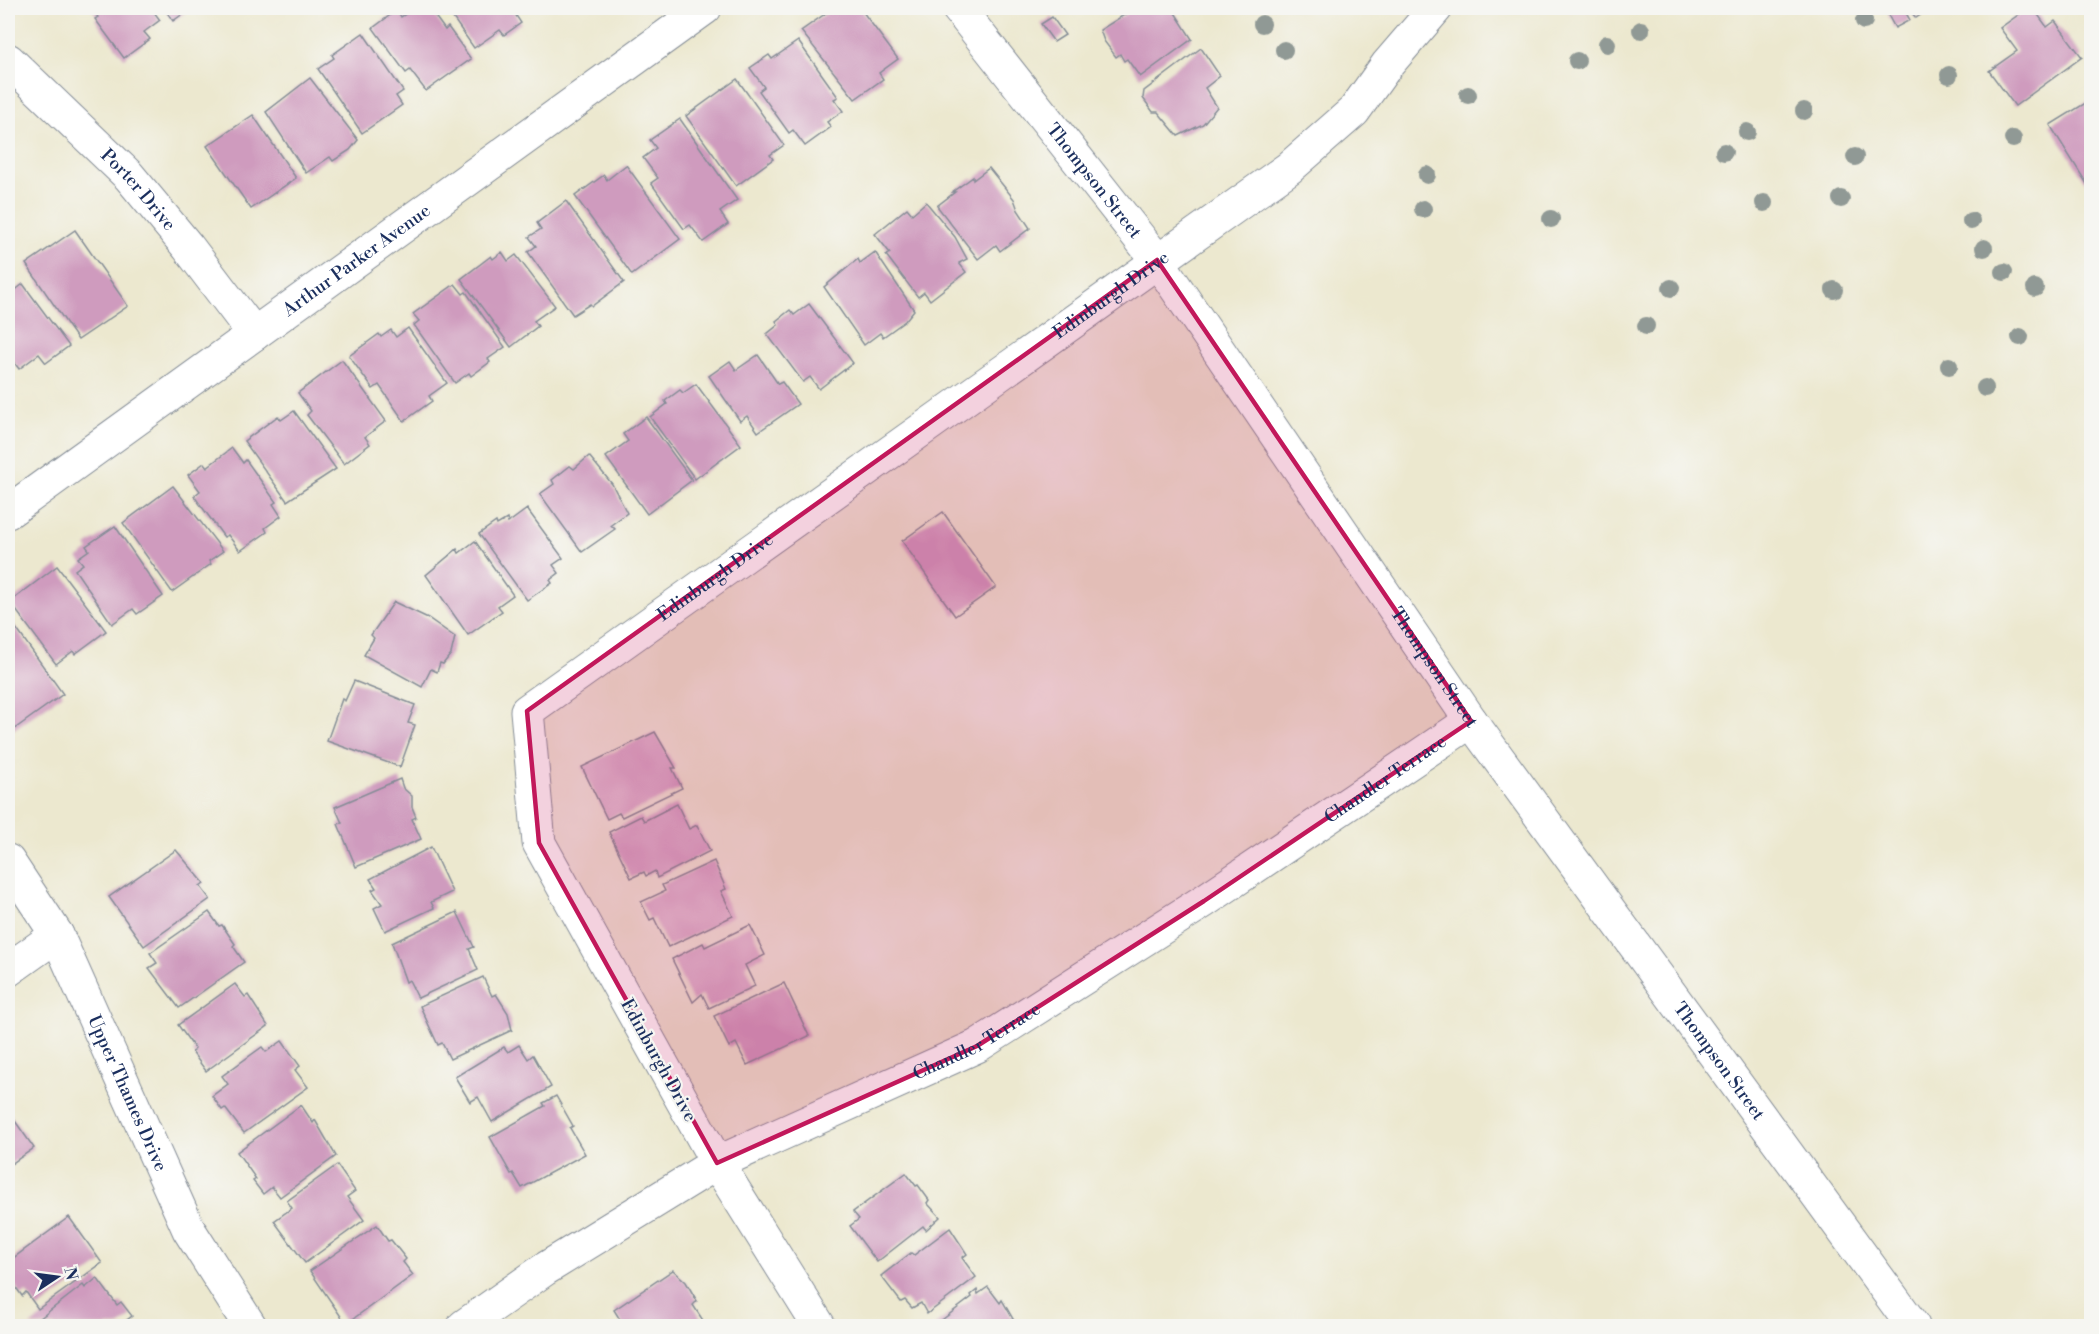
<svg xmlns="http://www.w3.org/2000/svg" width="2099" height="1334" viewBox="0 0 2099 1334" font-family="'Libre Bodoni',serif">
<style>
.building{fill:#cf9bbe}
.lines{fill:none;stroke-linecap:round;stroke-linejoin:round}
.minor-casing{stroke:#848c96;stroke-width:35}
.minor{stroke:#fff;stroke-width:33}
.tree{fill:#909995}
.marked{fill:#c2185b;fill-opacity:0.2;stroke:#c2185b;stroke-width:4.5;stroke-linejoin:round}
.labels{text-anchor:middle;stroke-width:4.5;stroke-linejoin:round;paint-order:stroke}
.street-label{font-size:18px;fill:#1b2f5e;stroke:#f6f6f2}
</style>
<rect width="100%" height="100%" fill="#f6f6f2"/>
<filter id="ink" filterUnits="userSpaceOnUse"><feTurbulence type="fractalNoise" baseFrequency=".0167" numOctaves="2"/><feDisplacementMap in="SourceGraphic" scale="12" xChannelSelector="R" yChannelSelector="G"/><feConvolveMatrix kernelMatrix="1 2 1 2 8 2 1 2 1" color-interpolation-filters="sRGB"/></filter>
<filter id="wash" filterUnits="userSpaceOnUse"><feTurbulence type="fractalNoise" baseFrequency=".008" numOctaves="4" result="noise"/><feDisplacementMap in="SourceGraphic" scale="24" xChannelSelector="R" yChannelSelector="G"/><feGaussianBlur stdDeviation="1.35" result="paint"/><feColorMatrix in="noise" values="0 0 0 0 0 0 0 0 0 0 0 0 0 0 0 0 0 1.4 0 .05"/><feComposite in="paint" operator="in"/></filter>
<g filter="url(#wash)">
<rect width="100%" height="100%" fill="#ece8cf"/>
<g id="blocks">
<!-- building -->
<g class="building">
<path d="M91 8H151L160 20 144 32 150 39 124 58 95 19 98 17Z"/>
<path d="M164 8H191L173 21Z"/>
<path d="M415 8H429L445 30 448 27 471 59 426 91 410 70 406 73 373 28 397 10 401 17Z"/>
<path d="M446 8H511L521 23 504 35 500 30 474 48Z"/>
<path d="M840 8H846L852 12 860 8 898 59 879 73 883 79 855 99 801 31 832 9 834 12Z"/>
<path d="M1135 8H1172L1192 39 1140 77 1127 59 1124 61 1120 54 1116 57 1104 41 1100 30Z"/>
<path d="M1903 8 1910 20 1895 28 1888 15Z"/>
<path d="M1908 8H1931L1916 18Z"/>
<path d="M2028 8H2033L2047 27 2055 21 2082 57 2015 106 1989 71 2017 51 2000 28Z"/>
<path d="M1052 17 1065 35 1054 42 1041 24Z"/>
<path d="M363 33 403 91 396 96 402 105 362 133 318 69 334 58 332 55Z"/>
<path d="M798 41 838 97 834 99 843 111 827 122 831 127 805 146 793 130 789 133 759 91 764 87 750 68 769 55 772 59Z"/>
<path d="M1201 48 1220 76 1205 88 1217 107 1203 124 1178 136 1158 112H1153L1143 98 1144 91Z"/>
<path d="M310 78 358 140 350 150 333 161 330 157 306 173 266 112Z"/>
<path d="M737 79 784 145 770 155 773 159 736 186 686 116Z"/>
<path d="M2092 99V192L2050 125Z"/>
<path d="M253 115 296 178 251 209 207 146Z"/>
<path d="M680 119 737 200 720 212 728 224 703 242 690 225 684 229 651 183 658 178 643 158 656 148 650 140Z"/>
<path d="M626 165 680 239 632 275 575 196 604 175 607 180Z"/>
<path d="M989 168 1014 199 1018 210 1030 228 1000 251 996 245 978 259 937 206 955 192H952L973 177V180Z"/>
<path d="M566 201 624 282 592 306 590 304 573 315 528 252 536 246 529 237 541 229 537 223Z"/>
<path d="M926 202 955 237 967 259 959 263 966 272 930 300 924 292 918 297 886 255 890 253 875 234 907 208 912 214Z"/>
<path d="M75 230 128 306 78 340 26 264Z"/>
<path d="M502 252 508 261 516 255 555 306 534 321 538 326 511 347 461 279 491 256 493 259Z"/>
<path d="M875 252 914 310 905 321 883 337 880 333 864 345 824 287 858 259 860 263Z"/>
<path d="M23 284 69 346 46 363 39 354 19 369 8 354V296Z"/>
<path d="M455 284 463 294 466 292 505 347 488 359 490 362 471 376 469 373 455 383 414 325 419 321 413 314Z"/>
<path d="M809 304 853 363 819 389 810 377 803 382 767 334 778 325 776 321 790 310 794 315Z"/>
<path d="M408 328 447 383 429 396 432 401 404 421 379 385 373 389 349 356 379 334 381 337 391 330 396 337Z"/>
<path d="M758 355 778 384 782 382 798 404 758 432 747 416 740 421 709 376 730 361 736 370Z"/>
<path d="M342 360 386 421 365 437 370 444 344 464 307 415 311 411 298 393Z"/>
<path d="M696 384 741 445 695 479 650 417 667 404 665 401 680 390 683 393Z"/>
<path d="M294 411 336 469 287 501 244 441 278 416 281 420Z"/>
<path d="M646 417 692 480 647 514 606 457 628 441 623 434Z"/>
<path d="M232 448 243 463 246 460 276 502 273 504 281 516 265 528 267 532 240 551 228 535 224 537 194 496 200 491 188 475 204 463 207 467Z"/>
<path d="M589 456 612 484 627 513 611 525 615 529 582 552 540 494 554 484 552 480 570 466 574 469Z"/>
<path d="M173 486 223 551 209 561 211 564 172 592 123 523Z"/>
<path d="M527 509 563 558 553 565 559 573 550 580 552 583 527 600 479 534 496 522 497 525 507 519 508 523Z"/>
<path d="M943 512 996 587 955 616 902 541Z"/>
<path d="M115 526 163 596 137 614 133 609 112 624 75 570 83 564 78 558 89 550 86 546Z"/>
<path d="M475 541 513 595 498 606 502 611 468 635 426 575 457 549 459 553Z"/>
<path d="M57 566 106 631 75 654 73 651 56 664 10 602Z"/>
<path d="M394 602 428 618 455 637 451 654 443 664 440 663 437 672 431 669 422 687 364 655 374 638 371 635Z"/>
<path d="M8 617 63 694 13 730 8 722Z"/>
<path d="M354 681 415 705 408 723 415 725 400 767 327 741 342 699 345 701Z"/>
<path d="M655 732 676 768H672L682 788 622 817 619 813 607 819 582 767Z"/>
<path d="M400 779 403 788 412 796V807L416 817 412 819 421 839 356 867 338 824 342 823 335 807Z"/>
<path d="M677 804 689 829 697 825 710 851 657 878 655 871 646 876 644 872 631 878 609 832 641 816 644 821Z"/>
<path d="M431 847 452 892 431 902 434 908 385 931 374 908 382 904 372 890 376 888 370 879Z"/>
<path d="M176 850 204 883 200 886 210 899 144 946 109 897Z"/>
<path d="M714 861 726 889 721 891 733 916 668 947 654 918 650 920 641 902 665 891 662 885Z"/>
<path d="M209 912 219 926 222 925 235 944 233 946 244 962 179 1008 149 968 157 963 150 953Z"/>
<path d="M457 912 474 947 469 949 478 970 418 998 409 980 406 982 392 943Z"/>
<path d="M750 925 765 955 745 965 755 986 709 1008 702 994 693 1002 672 959 703 943 705 947Z"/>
<path d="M483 977 492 996 496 994 508 1013 512 1030 450 1059 442 1043 438 1045 420 1006Z"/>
<path d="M784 983 809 1036 747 1065 736 1043 729 1047 714 1016Z"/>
<path d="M235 984 245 997 248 995 268 1026 206 1071 192 1052 195 1049 178 1025Z"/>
<path d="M282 1041 300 1066 295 1070 308 1087 244 1133 225 1108 222 1110 212 1096 228 1084 222 1076 262 1047 266 1052Z"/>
<path d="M519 1045 528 1059 533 1055 551 1087 492 1122 478 1097 470 1102 455 1077 504 1047 508 1052Z"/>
<path d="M556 1096 573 1126 570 1128 585 1154 522 1188 513 1173 511 1174 490 1137 545 1106 543 1103Z"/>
<path d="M301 1105 313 1123 315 1120 336 1156 280 1197 272 1187 263 1194 253 1181 256 1179 237 1152Z"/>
<path d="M8 1111 34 1148 8 1166Z"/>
<path d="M337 1165 355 1191 347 1197 364 1220 305 1263 274 1221 292 1208 287 1201Z"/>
<path d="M906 1173 916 1186 918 1185 929 1200 927 1203 940 1217 926 1230 923 1226 877 1262 850 1226 859 1219 853 1212Z"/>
<path d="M69 1217 102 1263 38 1309 26 1292 22 1296 8 1276V1262Z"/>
<path d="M377 1225 388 1241 391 1240 406 1259 403 1262 413 1275 346 1324 310 1271Z"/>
<path d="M950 1228 967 1254 962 1258 976 1277 927 1314 921 1303 912 1308 905 1300 901 1302 881 1276 911 1253 914 1255Z"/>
<path d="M673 1270 686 1282 697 1301 693 1305 704 1322 697 1326H624L614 1310Z"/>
<path d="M97 1278 117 1305 121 1302 132 1316 119 1326H30L83 1285 85 1288Z"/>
<path d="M988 1287 1000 1303 1002 1300 1017 1326H934L972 1297 971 1295 977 1290 978 1294Z"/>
</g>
</g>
</g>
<g filter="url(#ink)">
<use href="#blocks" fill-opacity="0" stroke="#848c96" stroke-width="1.5"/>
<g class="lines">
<!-- minor casing -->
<g class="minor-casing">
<g id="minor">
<path id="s1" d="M958 8 1157 260 1471 721 1913 1326"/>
<path id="s2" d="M8 60 129 176 188 247 254 334"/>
<path id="s3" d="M8 512 705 8"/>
<path id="s4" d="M8 861 57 935 189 1230 250 1326"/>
<path d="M8 970 57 935"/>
<path id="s5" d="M464 1326 545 1269 717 1163 977 1046 1204 901 1471 721"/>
<path id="s6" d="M819 1326 717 1163 539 843 527 711 1289 168 1354 111 1387 65 1436 8"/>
</g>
</g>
<!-- minor -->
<use href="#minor" class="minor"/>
</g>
<!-- trees -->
<g class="tree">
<circle cx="1864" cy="21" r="9"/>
<circle cx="1262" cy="24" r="9"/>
<circle cx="1641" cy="30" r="9"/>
<circle cx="1607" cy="44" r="9"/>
<circle cx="1284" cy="50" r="9"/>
<circle cx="1577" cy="61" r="9"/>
<circle cx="1949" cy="75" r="9"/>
<circle cx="1468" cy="95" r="9"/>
<circle cx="1804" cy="111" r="9"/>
<circle cx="1747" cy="132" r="9"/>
<circle cx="2013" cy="139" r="9"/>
<circle cx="1724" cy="152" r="9"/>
<circle cx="1855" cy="157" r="9"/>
<circle cx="1427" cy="175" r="9"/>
<circle cx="1841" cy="199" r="9"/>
<circle cx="1764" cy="203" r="9"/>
<circle cx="1423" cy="209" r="9"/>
<circle cx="1551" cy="219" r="9"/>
<circle cx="1971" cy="221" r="9"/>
<circle cx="1984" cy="248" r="9"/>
<circle cx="2004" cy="272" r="9"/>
<circle cx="1671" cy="288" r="9"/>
<circle cx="2035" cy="288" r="9"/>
<circle cx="1834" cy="290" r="9"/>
<circle cx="1646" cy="326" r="9"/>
<circle cx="2020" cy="337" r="9"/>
<circle cx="1949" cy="366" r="9"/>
<circle cx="1985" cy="388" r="9"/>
</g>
</g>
<!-- marked area -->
<path class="marked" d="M1157 260 1471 721 1204 901 977 1046 717 1163 539 843 527 711Z"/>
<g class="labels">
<!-- street labels -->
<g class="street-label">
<text dy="6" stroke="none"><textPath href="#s1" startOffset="220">Thompson Street</textPath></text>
<text dy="6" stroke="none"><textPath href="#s2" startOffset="184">Porter Drive</textPath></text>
<text dy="6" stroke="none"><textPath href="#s3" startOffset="430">Arthur Parker Avenue</textPath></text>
<text dy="6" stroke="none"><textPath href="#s6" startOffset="1408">Edinburgh Drive</textPath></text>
<text dy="6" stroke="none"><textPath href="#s6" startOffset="922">Edinburgh Drive</textPath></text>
<text dy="6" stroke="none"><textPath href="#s1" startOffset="814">Thompson Street</textPath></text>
<text dy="6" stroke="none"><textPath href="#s5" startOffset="1074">Chandler Terrace</textPath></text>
<text dy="6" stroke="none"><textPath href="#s5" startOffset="588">Chandler Terrace</textPath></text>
<text transform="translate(659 1060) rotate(61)" y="6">Edinburgh Drive</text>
<text dy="6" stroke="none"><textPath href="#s1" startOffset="1300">Thompson Street</textPath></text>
<text dy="6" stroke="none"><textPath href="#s4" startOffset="262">Upper Thames Drive</textPath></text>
</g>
</g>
<!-- margin -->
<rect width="2099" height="1334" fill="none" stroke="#f6f6f2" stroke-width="30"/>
<!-- north arrow -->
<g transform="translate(57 1277) rotate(77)" stroke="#f6f6f2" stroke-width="4.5" paint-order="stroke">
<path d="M0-4.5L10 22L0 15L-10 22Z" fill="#1b2f5e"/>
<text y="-9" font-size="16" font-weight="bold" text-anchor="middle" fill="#1b2f5e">N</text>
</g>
</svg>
